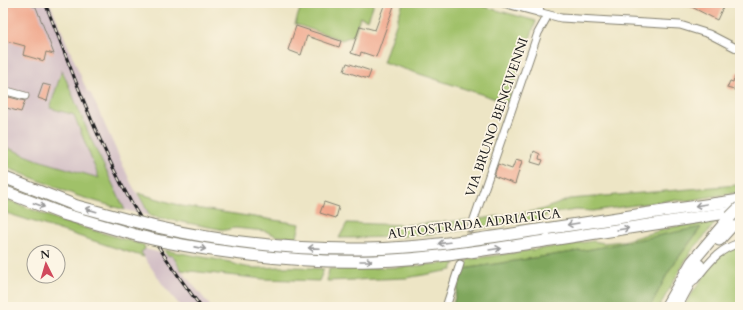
<svg xmlns="http://www.w3.org/2000/svg" width="743" height="310" viewBox="0 0 743 310" font-family="Cardo,serif">
<style>
.industrial{fill:#d2bec5}
.green{fill:#a0c169;stroke:#5e6e42}
.forest{fill:#80a75d;stroke:#4e623c}
.building{fill:#f0a78c}
.lines{fill:none;stroke-linecap:round;stroke-linejoin:round}
.minor-tunnel{stroke:#c3bda3;stroke-width:7;stroke-dasharray:7 3.5;stroke-linecap:butt}
.minor-casing{stroke:#848070;stroke-width:9}
.highway-casing{stroke:#848070;stroke-width:13}
.path{stroke:#848070;stroke-width:1;stroke-dasharray:3 3;stroke-linecap:butt}
.minor{stroke:#fff;stroke-width:7}
.highway{stroke:#fff;stroke-width:11}
.rail-casing{stroke:#1c1c1c;stroke-width:3}
.rail{stroke:#fcf5e5;stroke-width:1.5;stroke-dasharray:4.5;stroke-linecap:butt}
.highway-bridge-casing{stroke:#848070;stroke-width:13;stroke-linecap:butt}
.highway-bridge{stroke:#fff;stroke-width:11}
.oneway{stroke:#999}
.labels{text-anchor:middle;stroke-width:3.5;stroke-linejoin:round;paint-order:stroke}
.street-label{font-size:13px;fill:#1c1c1c;stroke:#fcf5e5}
</style>
<rect width="100%" height="100%" fill="#fcf5e5"/>
<filter id="ink" filterUnits="userSpaceOnUse"><feTurbulence type="fractalNoise" baseFrequency=".025" numOctaves="2"/><feDisplacementMap in="SourceGraphic" scale="8" xChannelSelector="R" yChannelSelector="G"/><feConvolveMatrix kernelMatrix="1 2 1 2 8 2 1 2 1" color-interpolation-filters="sRGB"/></filter>
<filter id="wash" filterUnits="userSpaceOnUse"><feTurbulence type="fractalNoise" baseFrequency=".012" numOctaves="4" result="noise"/><feDisplacementMap in="SourceGraphic" scale="16" xChannelSelector="R" yChannelSelector="G"/><feGaussianBlur stdDeviation="0.9" result="paint"/><feColorMatrix in="noise" values="0 0 0 0 0 0 0 0 0 0 0 0 0 0 0 0 0 1.4 0 .05"/><feComposite in="paint" operator="in"/></filter>
<g filter="url(#wash)">
<rect width="100%" height="100%" fill="#ede5c5"/>
<!-- industrial -->
<g class="industrial">
<path d="M3 3H50L87 91 91 94 131 183 150 216 125 210 91 139 62 71 50 108 74 115 99 178 38 160 3 146Z"/>
<path d="M145 249 173 256 181 270 211 307H181L163 285 144 257 141 252Z"/>
</g>
<!-- green -->
<g class="green">
<path d="M302 3H374L368 20 360 17 354 35 342 40 295 24Z"/>
<path d="M403 3H471L536 21 508 103 383 62Z"/>
<path d="M62 70 91 139 125 210 78 196 3 166V146L38 160 99 178 74 115 50 108Z"/>
<path d="M740 182V192L685 201 672 200 592 211 576 210 549 214 536 220 476 229 480 219 541 210 570 199 737 185Z"/>
<path d="M138 193 182 206 300 224 297 237 277 236 265 231 235 228 225 230 150 216Z"/>
<path d="M3 198 61 221 144 245 145 249 141 252 144 257 3 212Z"/>
<path d="M468 220 464 230C423 236 381 238 339 238L347 223 406 225Z"/>
<path d="M718 220 690 253 659 307H650L670 269 701 228 592 249 463 269 465 260 593 241 604 243 623 241 673 227Z"/>
<path d="M740 246V307H683L713 263 724 252Z"/>
<path d="M164 250 230 262C247 270 261 268 279 267 294 266 309 268 324 269L319 281 264 279 181 270 173 256 167 255Z"/>
<path d="M455 262 452 270 406 278 327 281 329 269 405 267Z"/>
</g>
<!-- forest -->
<path class="forest" d="M701 227 670 269 650 307H452L463 269 592 249Z"/>
<g id="blocks">
<!-- building -->
<g class="building">
<path d="M3 3H33L32 6 36 7 54 54 46 52 44 61 23 55 25 46 3 40Z"/>
<path d="M385 3H395L376 57 361 52 360 56 351 53 360 26 375 30Z"/>
<path d="M684 3H725L717 20Z"/>
<path d="M296 26 341 41 339 47 307 36 301 55 288 50Z"/>
<path d="M347 63 371 71 368 79 344 71Z"/>
<path d="M737 72 740 73 736 86H735L734 90 727 88 730 81 733 82Z"/>
<path d="M43 84 51 86 47 101 38 98Z"/>
<path d="M5 96 25 101 21 112 3 107Z"/>
<path d="M534 151 540 154 539 159 543 160 541 165 531 162Z"/>
<path d="M516 159 522 161 515 184 494 176 498 164 512 169Z"/>
<path d="M324 202 339 207 336 218 320 213Z"/>
</g>
</g>
</g>
<g filter="url(#ink)">
<use href="#blocks" fill-opacity="0" stroke="#848070" stroke-width="1"/>
<g class="lines">
<!-- minor-tunnel -->
<path class="minor-tunnel" d="M460 264 471 228"/>
<!-- minor casing -->
<g class="minor-casing">
<g id="minor">
<path d="M503 3 561 18 680 25 709 34 740 50"/>
<path d="M539 13 540 3"/>
<path d="M3 90 25 96"/>
<path d="M471 228 538 33 548 15"/>
<path d="M695 280C709 263 718 249 740 243"/>
<path d="M446 307 460 264"/>
</g>
</g>
<!-- highway casing -->
<g class="highway-casing">
<g id="highway">
<path d="M3 177 77 206 129 220"/>
<path d="M3 191 63 214 139 236"/>
<path d="M152 226C222 242 293 250 365 249 426 248 485 238 545 229 610 219 675 209 740 200"/>
<path d="M719 240 740 217"/>
<path d="M161 241C232 255 302 263 374 261 434 259 492 249 551 240 614 230 677 221 739 211"/>
<path d="M666 307 692 262 730 217"/>
<path d="M676 307 699 265"/>
</g>
</g>
<!-- path -->
<path class="path" d="M489 3 497 5"/>
<!-- minor -->
<use href="#minor" class="minor"/>
<!-- highway -->
<use href="#highway" class="highway"/>
<!-- rail casing -->
<g class="rail-casing">
<path id="rail" d="M45 3C72 70 96 140 132 204 153 240 176 274 201 307"/>
</g>
<!-- rail -->
<use href="#rail" class="rail"/>
<!-- highway-bridge casing -->
<g class="highway-bridge-casing">
<g id="highway-bridge">
<path d="M730 217 740 207"/>
<path d="M129 220 152 226"/>
<path d="M139 236 161 241"/>
</g>
</g>
<!-- highway-bridge -->
<use href="#highway-bridge" class="highway-bridge"/>
</g>
<!-- one-way arrows -->
<defs><path id="oneway-shaft" d="M-6 0H5M1.5-3L5.5 0L1.5 3" fill="none" stroke-width="1.6" stroke-linecap="round" stroke-linejoin="round"/></defs>
<g class="oneway">
<use href="#oneway-shaft" transform="translate(39 205) rotate(20)"/>
<use href="#oneway-shaft" transform="translate(701 205) rotate(171)"/>
<use href="#oneway-shaft" transform="translate(91 210) rotate(-164)"/>
<use href="#oneway-shaft" transform="translate(573 224) rotate(171)"/>
<use href="#oneway-shaft" transform="translate(623 229) rotate(-9)"/>
<use href="#oneway-shaft" transform="translate(444 243) rotate(173)"/>
<use href="#oneway-shaft" transform="translate(200 248) rotate(11)"/>
<use href="#oneway-shaft" transform="translate(314 248) rotate(-178)"/>
<use href="#oneway-shaft" transform="translate(495 249) rotate(-9)"/>
<use href="#oneway-shaft" transform="translate(366 261)"/>
</g>
</g>
<g class="labels">
<!-- street labels -->
<g class="street-label">
<text transform="translate(496 117) rotate(-71)" y="5">VIA BRUNO BENCIVENNI</text>
<text transform="translate(474 223) rotate(-7)" y="5">AUTOSTRADA ADRIATICA</text>
</g>
</g>
<!-- margin -->
<rect width="743" height="310" fill="none" stroke="#fcf5e5" stroke-width="16"/>
<!-- north arrow -->
<g transform="translate(46 264) rotate(355)"><circle r="19" fill="#fcf5e5" stroke="#a29e95"/>
<path d="M0-3L7 15L0 10L-7 15Z" fill="#d1495b"/>
<text y="-6" font-size="11" font-weight="bold" text-anchor="middle" fill="#1c1c1c">N</text>
</g>
</svg>
